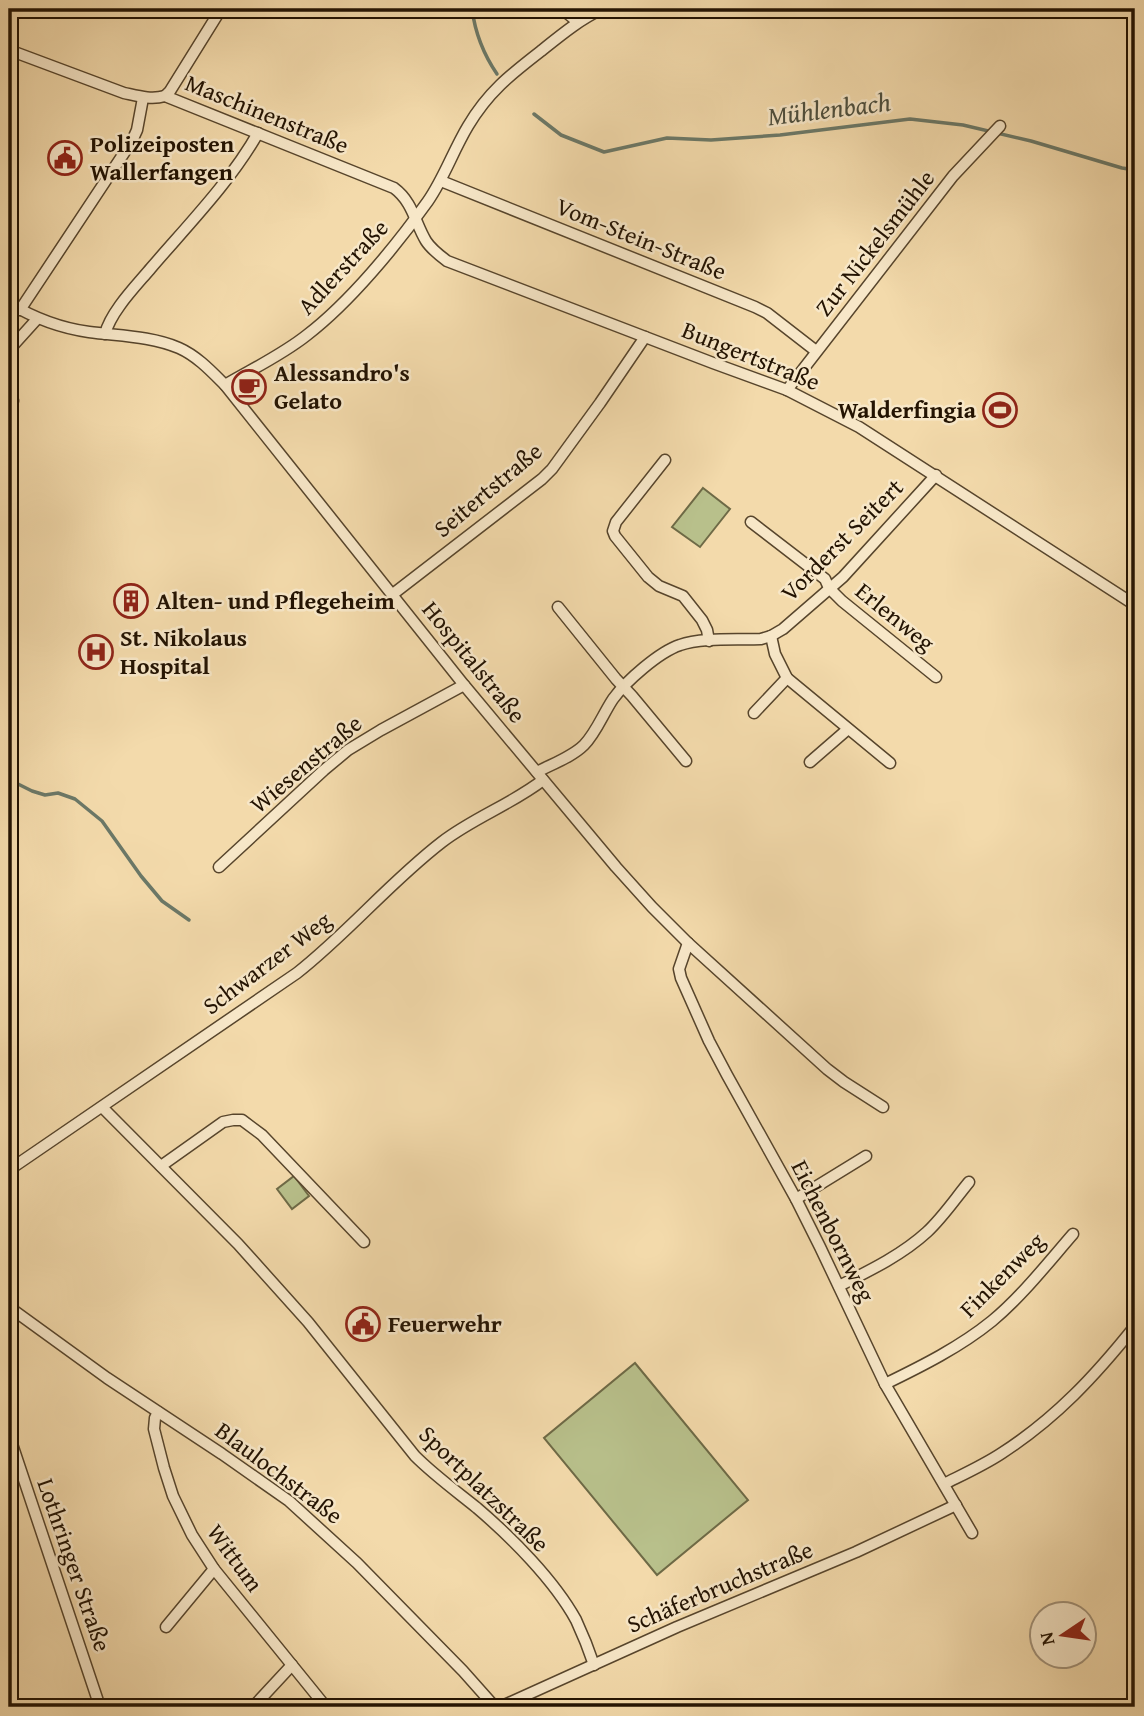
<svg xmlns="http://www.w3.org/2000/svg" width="1144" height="1716" viewBox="0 0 1144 1716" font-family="'Gentium Book Plus',serif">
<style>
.green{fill:#b8c08b;stroke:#6e6a46;stroke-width:2}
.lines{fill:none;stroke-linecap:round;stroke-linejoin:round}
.stream{stroke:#6b7867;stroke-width:3.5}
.minor-casing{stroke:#57452c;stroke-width:13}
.minor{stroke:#f7e7c8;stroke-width:10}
.labels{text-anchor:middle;stroke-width:5;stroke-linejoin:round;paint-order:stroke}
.street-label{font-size:24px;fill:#231302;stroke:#f7e7c8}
.poi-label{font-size:24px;font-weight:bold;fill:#231302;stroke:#f7e7c8;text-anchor:start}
.water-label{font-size:26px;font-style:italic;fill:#4d4e3d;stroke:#f7e7c8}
</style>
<rect width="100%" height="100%" fill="#f3daab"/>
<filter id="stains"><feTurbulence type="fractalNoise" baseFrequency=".00286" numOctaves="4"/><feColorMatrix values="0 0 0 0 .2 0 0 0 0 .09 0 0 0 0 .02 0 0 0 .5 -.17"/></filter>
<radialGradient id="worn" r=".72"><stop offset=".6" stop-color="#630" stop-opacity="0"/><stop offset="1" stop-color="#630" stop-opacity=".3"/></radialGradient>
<!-- green -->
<g class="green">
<path d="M703 488 730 509 700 547 672 527Z"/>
<path d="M294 1176 309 1196 292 1209 277 1189Z"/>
<path d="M635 1363 748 1500 657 1575 544 1438Z"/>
</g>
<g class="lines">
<!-- stream -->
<g class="stream">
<path d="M472 9C475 32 484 55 497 74"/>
<path d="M534 114 561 135 604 152 667 138 711 140 780 135 910 119 963 125 1031 141 1122 168 1135 170"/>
<path d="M9 775 16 783 32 791 45 795 58 793 75 799 102 821 141 876 162 901 189 920"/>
</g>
<!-- minor casing -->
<g class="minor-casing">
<g id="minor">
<path d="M562 9 578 22"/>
<path d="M9 50 124 93C138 96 151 100 165 96L394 188C413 202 415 223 426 241 431 249 439 255 447 261L713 363 787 390 859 427 1135 605"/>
<path d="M165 96 170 91 221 9"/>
<path d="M441 181 755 307 767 313 816 351"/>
<path d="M9 303C34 318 60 328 89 332 119 336 151 336 179 348 197 356 211 371 225 385L464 685 616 867 652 907 688 943 827 1069 844 1082 883 1107"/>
<path d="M20 310 132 141 137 130 143 98"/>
<path d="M105 334C111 311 136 286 151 268 187 226 231 181 258 133"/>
<path d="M9 350 37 319"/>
<path d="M225 385C252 369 282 355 307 335 350 302 396 246 428 201 444 178 453 151 468 126 488 92 510 75 541 51 561 35 579 20 602 9"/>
<path d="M787 390 953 176 1000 126"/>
<path d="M9 397 13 401"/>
<path d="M665 460 616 522 613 531 615 536 648 577 659 586 683 596 702 620 707 630 709 641"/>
<path d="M751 522 825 579 829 588 842 601 936 677"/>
<path d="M393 594 542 479 552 469 600 403 645 337"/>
<path d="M558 607 616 679 632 696 686 761"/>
<path d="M771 636 775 654 787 678 890 763"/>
<path d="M754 713 787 678"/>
<path d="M810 762 848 729"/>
<path d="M537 772C552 764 572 757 584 745 596 733 603 714 613 699 626 681 659 652 680 645 701 637 738 640 761 639L771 636 783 629 843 577 936 475"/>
<path d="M219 867 324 770 348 750 381 730 464 685"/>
<path d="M688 943 679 969 681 978 709 1041 727 1075 796 1199 820 1247 885 1384 972 1533"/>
<path d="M102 1107 238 1244 308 1322 415 1456C434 1475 456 1491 477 1508 511 1537 554 1580 576 1620 583 1635 589 1650 594 1665"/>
<path d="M161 1166 223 1122 233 1120H242L262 1135 364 1242"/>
<path d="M9 1170 297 973C348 933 390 882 442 842 473 818 512 804 543 780"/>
<path d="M796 1199 866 1156"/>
<path d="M839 1286C869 1271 902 1255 927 1232 943 1217 955 1199 969 1182"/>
<path d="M9 1307 107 1378 222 1454 289 1501 357 1563 463 1671 495 1707"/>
<path d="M885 1384C922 1366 960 1347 992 1321 1022 1296 1047 1264 1073 1234"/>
<path d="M158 1412 155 1418 154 1429 164 1468 173 1496 192 1535 214 1569 326 1707"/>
<path d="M9 1435 100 1707"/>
<path d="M944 1484C964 1474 984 1465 1002 1453 1056 1418 1095 1376 1135 1326"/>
<path d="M166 1627 214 1569"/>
<path d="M253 1707 292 1665"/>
<path d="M500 1707 677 1627 856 1552 956 1505"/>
</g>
</g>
<!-- minor -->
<use href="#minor" class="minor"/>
</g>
<!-- icons -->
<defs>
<g id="civic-ring" transform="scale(1.75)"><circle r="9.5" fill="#f7e7c8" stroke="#8f2418" stroke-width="1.5"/><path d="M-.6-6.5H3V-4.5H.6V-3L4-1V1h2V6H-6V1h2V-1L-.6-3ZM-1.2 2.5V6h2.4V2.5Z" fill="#8f2418"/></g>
<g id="cafe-ring" transform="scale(1.75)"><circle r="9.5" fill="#f7e7c8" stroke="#8f2418" stroke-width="1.5"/><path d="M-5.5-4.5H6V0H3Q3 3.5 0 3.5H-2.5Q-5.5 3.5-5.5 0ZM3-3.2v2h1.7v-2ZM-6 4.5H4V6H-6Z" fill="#8f2418"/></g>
<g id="stadium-ring" transform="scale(1.75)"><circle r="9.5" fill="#f7e7c8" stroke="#8f2418" stroke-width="1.5"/><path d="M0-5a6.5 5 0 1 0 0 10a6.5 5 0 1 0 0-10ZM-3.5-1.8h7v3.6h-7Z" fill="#8f2418"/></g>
<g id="building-ring" transform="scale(1.75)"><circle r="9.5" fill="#f7e7c8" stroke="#8f2418" stroke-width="1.5"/><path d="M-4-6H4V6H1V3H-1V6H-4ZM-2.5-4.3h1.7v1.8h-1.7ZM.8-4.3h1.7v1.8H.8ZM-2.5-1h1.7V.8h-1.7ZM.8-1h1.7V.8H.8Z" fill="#8f2418"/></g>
<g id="hospital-ring" transform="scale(1.75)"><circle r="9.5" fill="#f7e7c8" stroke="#8f2418" stroke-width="1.5"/><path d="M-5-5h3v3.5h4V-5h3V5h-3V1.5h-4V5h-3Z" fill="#8f2418"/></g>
</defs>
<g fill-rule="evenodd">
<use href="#civic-ring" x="65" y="158"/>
<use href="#cafe-ring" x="249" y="387"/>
<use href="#stadium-ring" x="1000" y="410"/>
<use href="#building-ring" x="131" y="601"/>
<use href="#hospital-ring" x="96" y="652"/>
<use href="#civic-ring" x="363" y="1324"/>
</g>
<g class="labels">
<!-- street labels -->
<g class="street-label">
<text transform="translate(267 114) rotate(22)" y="8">Maschinenstraße</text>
<text transform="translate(641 239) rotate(22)" y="8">Vom-Stein-Straße</text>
<text transform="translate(875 243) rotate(-52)" y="8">Zur Nickelsmühle</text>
<text transform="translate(343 267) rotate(-47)" y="8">Adlerstraße</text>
<text transform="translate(751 356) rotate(22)" y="8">Bungertstraße</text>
<text transform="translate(488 490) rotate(-40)" y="8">Seitertstraße</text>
<text transform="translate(842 540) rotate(-45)" y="8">Vorderst Seitert</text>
<text transform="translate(895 617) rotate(39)" y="8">Erlenweg</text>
<text transform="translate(474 662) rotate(51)" y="8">Hospitalstraße</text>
<text transform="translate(306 764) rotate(-40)" y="8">Wiesenstraße</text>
<text transform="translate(267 963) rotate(-37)" y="8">Schwarzer Weg</text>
<text transform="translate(833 1231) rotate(63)" y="8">Eichenbornweg</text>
<text transform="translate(1002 1275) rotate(-45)" y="8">Finkenweg</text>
<text transform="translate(279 1473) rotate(37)" y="8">Blaulochstraße</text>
<text transform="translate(484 1489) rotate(44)" y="8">Sportplatzstraße</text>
<text transform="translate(235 1558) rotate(54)" y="8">Wittum</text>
<text transform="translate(74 1565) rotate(71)" y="8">Lothringer Straße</text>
<text transform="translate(720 1587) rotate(-23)" y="8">Schäferbruchstraße</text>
</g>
<!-- poi labels -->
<g class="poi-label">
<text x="90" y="152">Polizeiposten<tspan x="90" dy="28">Wallerfangen</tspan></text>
<text x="274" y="381">Alessandro's<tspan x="274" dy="28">Gelato</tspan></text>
<text x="976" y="418" text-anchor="end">Walderfingia</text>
<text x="156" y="609">Alten- und Pflegeheim</text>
<text x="120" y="646">St. Nikolaus<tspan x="120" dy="28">Hospital</tspan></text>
<text x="388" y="1332">Feuerwehr</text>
</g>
<!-- water labels -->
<g class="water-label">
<text transform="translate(829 109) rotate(-7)" y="9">Mühlenbach</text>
</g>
</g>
<!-- margin -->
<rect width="1144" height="1716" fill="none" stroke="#f3daab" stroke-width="35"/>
<rect x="10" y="10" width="1123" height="1695" fill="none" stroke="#231302" stroke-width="3.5"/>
<rect x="18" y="18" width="1109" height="1681" fill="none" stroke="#231302" stroke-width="2"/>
<!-- north arrow -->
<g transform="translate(1063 1635) rotate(257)"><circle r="33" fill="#f7e7c8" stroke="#a29279" stroke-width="2"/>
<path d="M0-5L12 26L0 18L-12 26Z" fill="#8f2418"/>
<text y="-10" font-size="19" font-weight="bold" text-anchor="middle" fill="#231302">N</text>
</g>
<rect width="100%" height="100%" filter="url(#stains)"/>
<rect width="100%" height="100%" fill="url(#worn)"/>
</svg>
